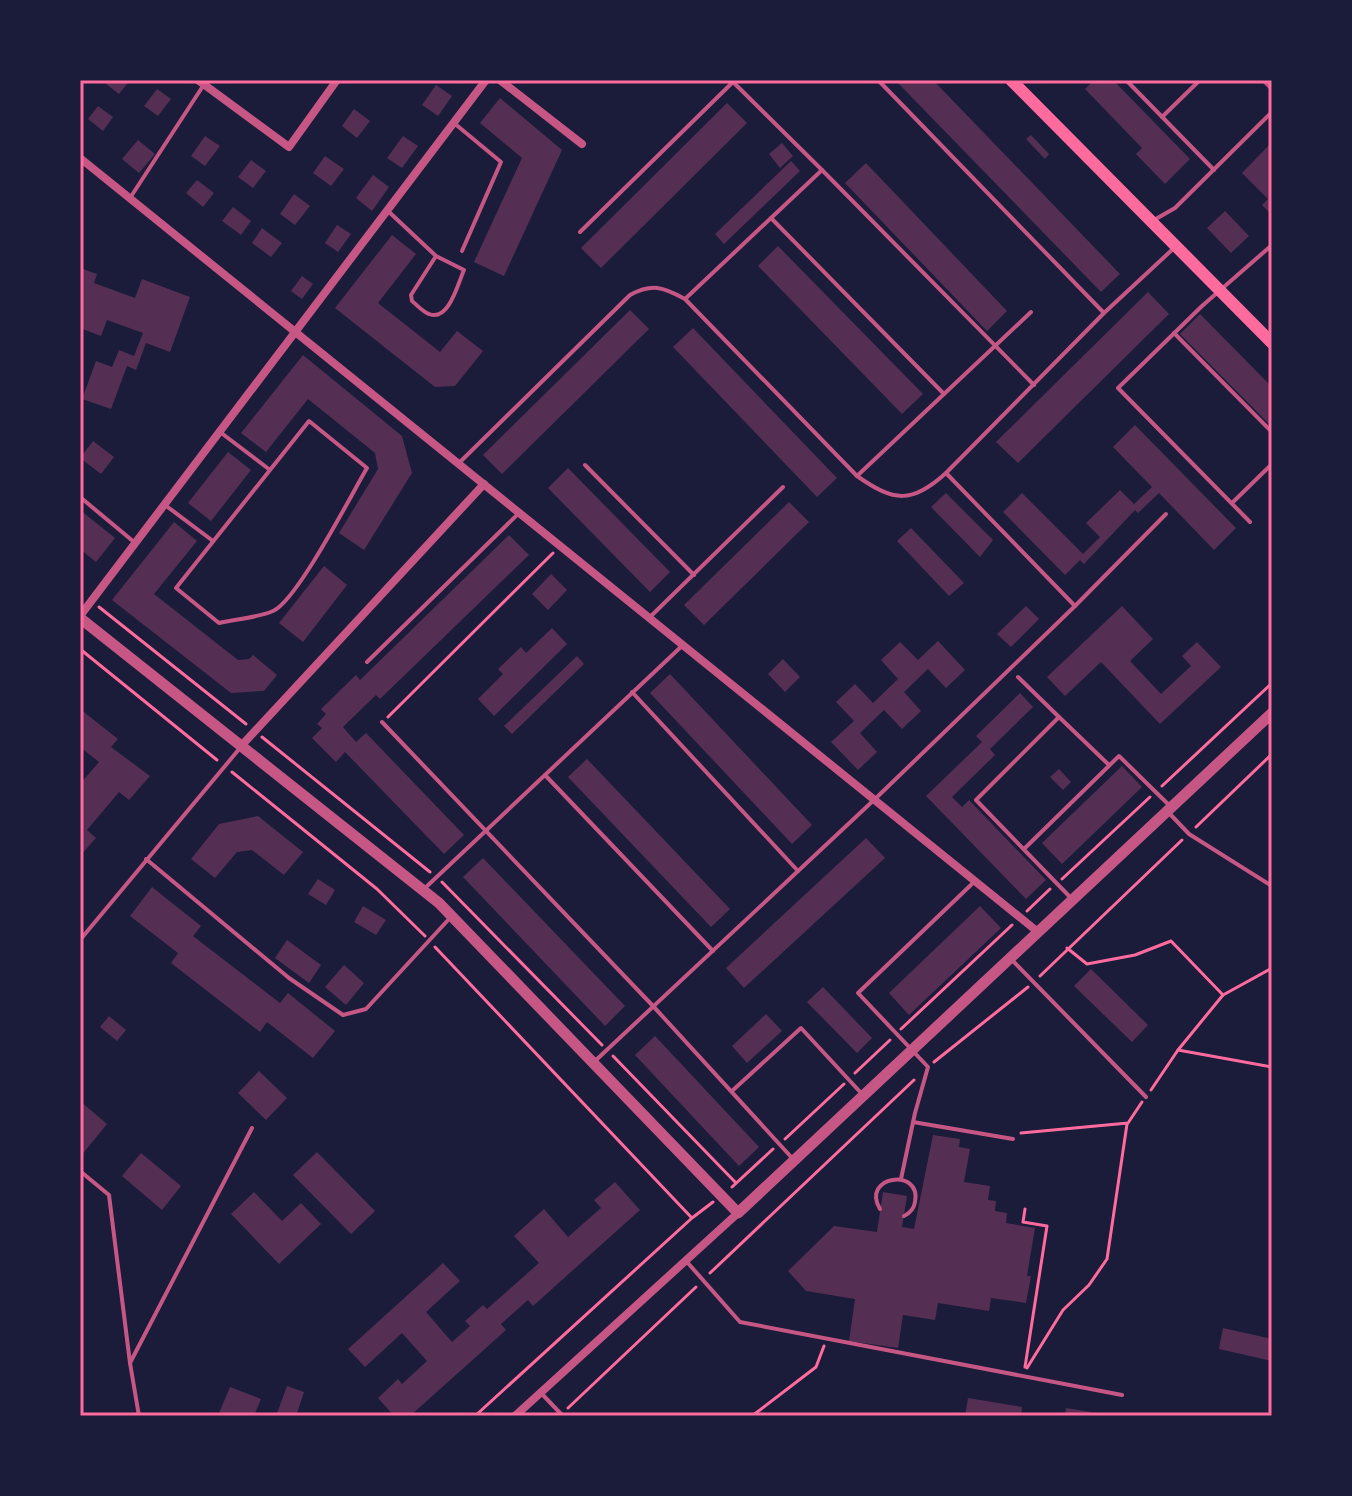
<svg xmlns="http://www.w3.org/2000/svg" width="1352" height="1496" viewBox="0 0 1352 1496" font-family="Manrope,sans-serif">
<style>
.building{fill:#542f53}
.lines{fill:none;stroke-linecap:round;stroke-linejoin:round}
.path{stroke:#ff6b9d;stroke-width:3}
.service{stroke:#c65784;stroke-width:4}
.minor{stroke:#c65784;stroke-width:8}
.tertiary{stroke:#c65784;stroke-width:11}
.secondary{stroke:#ff6b9d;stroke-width:12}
.neatline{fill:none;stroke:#ff6b9d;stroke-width:3}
</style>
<rect width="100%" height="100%" fill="#1b1b3a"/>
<!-- building -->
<g class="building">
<path d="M109 80H130L119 94 106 84Z"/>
<path d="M895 80H933L1120 274 1101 292Z"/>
<path d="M1094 80H1113L1190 159 1165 184 1136 154 1142 148 1085 89Z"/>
<path d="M436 85 452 96 438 116 422 105Z"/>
<path d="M157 89 171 99 158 116 144 106Z"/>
<path d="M500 98 562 150 504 276 474 262 522 158 480 123Z"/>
<path d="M727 103 747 123 601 268 581 248Z"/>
<path d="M98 106 113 117 103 131 88 119Z"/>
<path d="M354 109 370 121 357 138 342 126Z"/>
<path d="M1031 135 1049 154 1045 159 1026 139Z"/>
<path d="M205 136 220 146 205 166 191 156Z"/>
<path d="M403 136 418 146 402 168 387 158Z"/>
<path d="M138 140 155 154 139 173 122 159Z"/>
<path d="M1272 142 1271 196 1272 215 1262 205 1268 199 1242 173Z"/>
<path d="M782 143 793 156 780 168 769 154Z"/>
<path d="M325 156 344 169 331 186 313 173Z"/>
<path d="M251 160 266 171 253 188 238 177Z"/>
<path d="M791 161 800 171 724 244 715 234Z"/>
<path d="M866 163 1007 311 987 331 845 183Z"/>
<path d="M373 175 389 187 372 211 356 198Z"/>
<path d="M197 180 214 193 203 207 186 193Z"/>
<path d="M294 194 310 206 295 225 280 214Z"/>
<path d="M233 207 251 221 241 235 222 221Z"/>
<path d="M1225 211 1249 236 1231 253 1207 228Z"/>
<path d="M337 225 351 234 338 252 325 243Z"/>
<path d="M262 228 282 243 271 257 252 243Z"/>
<path d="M392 235 416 254 378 303 440 352 457 331 483 351 455 386 435 387 335 308Z"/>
<path d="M778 246 923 394 902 414 758 266Z"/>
<path d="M80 268 97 274 94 283 135 298 142 279 190 297 170 352 146 343 136 370 127 366 111 409 82 399 96 361 112 367 119 350 134 356 143 333 107 320 101 336 80 328Z"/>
<path d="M302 276 313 284 302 299 291 291Z"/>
<path d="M1148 292 1169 314 1018 463 996 442Z"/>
<path d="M630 310 649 329 502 474 483 455Z"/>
<path d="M1200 314 1272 387V427L1180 334Z"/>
<path d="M693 328 837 478 817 497 673 347Z"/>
<path d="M303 355 402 436 412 473 364 550 339 533 378 469 375 453 308 399 266 452 241 433Z"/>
<path d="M1135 425 1236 528 1214 550 1159 493 1138 513 1135 510 1084 564 1080 560 1065 575 1003 512 1022 493 1083 554 1100 537 1086 523 1120 490 1134 504 1152 487 1113 447Z"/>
<path d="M93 441 114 457 101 474 80 458Z"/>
<path d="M228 452 251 470 211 521 188 503Z"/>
<path d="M568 468 670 572 650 592 548 488Z"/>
<path d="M946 493 993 540 980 557 931 507Z"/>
<path d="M789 502 809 522 704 625 684 605Z"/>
<path d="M80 510 115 538 96 562 80 549Z"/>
<path d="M174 522 197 541 154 594 238 660 249 659 253 655 277 675 264 691 231 693 112 600Z"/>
<path d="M911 528 964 583 949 596 897 541Z"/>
<path d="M509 535 529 555 380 699 376 695 343 727 356 742 366 733 464 835 444 854 345 752 336 762 312 738 322 728 317 724 326 714 321 709 356 675 360 680Z"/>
<path d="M324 566 347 585 303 642 279 623Z"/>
<path d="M551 574 567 590 548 610 532 594Z"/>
<path d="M1026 606 1039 619 1011 647 997 634Z"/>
<path d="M1122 606 1153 639 1130 661 1161 694 1191 666 1182 656 1197 642 1221 667 1160 724 1101 662 1065 696 1047 677Z"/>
<path d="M552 628 567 644 494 716 478 699 503 674 498 669 521 647 526 653Z"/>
<path d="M938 641 965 670 946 688 928 669 904 692 921 711 902 729 884 710 860 733 877 752 858 770 831 742 854 721 836 702 855 684 873 703 898 679 881 660 900 642 918 660Z"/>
<path d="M577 656 584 664 512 734 504 726Z"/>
<path d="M783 659 800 677 785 692 768 674Z"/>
<path d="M670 674 812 825 792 844 650 693Z"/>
<path d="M1020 693 1033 707 990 749 995 755 952 797 962 807 969 800 1046 880 1026 899 926 796 982 742 976 736Z"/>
<path d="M80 709 118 739 111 747 150 776 129 800 119 792 87 830 96 838 80 856V784L99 762 80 747Z"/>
<path d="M587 759 730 909 711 927 568 777Z"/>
<path d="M1122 766 1142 787 1062 864 1042 843Z"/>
<path d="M1059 769 1071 782 1063 790 1050 777Z"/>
<path d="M258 816 303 852 284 875 252 850 237 852 215 878 191 859 219 824Z"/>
<path d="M866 838 885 858 744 988 726 968Z"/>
<path d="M483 858 625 1006 605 1026 463 877Z"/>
<path d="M318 879 335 890 326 905 308 894Z"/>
<path d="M152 887 201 926 193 936 280 1003 288 993 335 1031 313 1058 267 1022 260 1032 171 963 178 953 130 916Z"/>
<path d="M363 906 386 920 376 935 354 922Z"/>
<path d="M980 906 1001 928 909 1015 889 993Z"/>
<path d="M287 940 321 965 309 983 275 958Z"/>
<path d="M344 965 364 983 346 1005 325 987Z"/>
<path d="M1091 969 1148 1025 1132 1042 1074 986Z"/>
<path d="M823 987 872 1038 857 1053 807 1002Z"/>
<path d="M766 1014 782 1031 747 1063 732 1046Z"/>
<path d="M109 1016 126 1030 117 1041 100 1027Z"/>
<path d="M655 1036 759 1147 739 1166 635 1055Z"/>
<path d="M259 1071 287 1098 266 1120 238 1093Z"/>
<path d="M80 1101 107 1124 80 1157Z"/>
<path d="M933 1135 960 1139 959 1147 970 1149 964 1182 990 1186 988 1200 996 1201 995 1211 1007 1213 1006 1223 1035 1228 1027 1276H1031L1026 1303 991 1298 989 1311 938 1303 935 1320 903 1315 898 1348 849 1341 855 1299 806 1291 788 1271 834 1226 877 1232 883 1192 907 1196 902 1227 914 1229Z"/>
<path d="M317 1152 375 1211 351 1234 293 1175Z"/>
<path d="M141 1153 181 1186 162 1210 122 1176Z"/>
<path d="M615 1182 640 1210 533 1306 528 1300 501 1324 506 1330 410 1416H394L378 1398 398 1379 402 1384 427 1361 402 1333 365 1367 348 1349 443 1263 460 1281 426 1312 452 1342 470 1326 465 1321 483 1305 487 1309 539 1263 514 1236 544 1209 568 1237 601 1208 594 1200Z"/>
<path d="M254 1192 282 1221 301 1203 321 1224 279 1264 231 1214Z"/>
<path d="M1223 1328 1272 1339V1361L1219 1349Z"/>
<path d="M287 1386 304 1392 296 1416H276Z"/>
<path d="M230 1387 261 1399 254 1416H227L219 1413Z"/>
<path d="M968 1398 1022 1407 1021 1416H965Z"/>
<path d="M1066 1408 1091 1412 1090 1416H1065Z"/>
</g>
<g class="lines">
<!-- path -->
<g class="path">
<path d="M99 607 246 724"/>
<path d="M80 649 217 760"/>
<path d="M388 717 553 553"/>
<path d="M262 737 430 872"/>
<path d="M232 772 377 889 425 936"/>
<path d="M1162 786 1272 683"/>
<path d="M1196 827 1272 754"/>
<path d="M1062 879 1150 797"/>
<path d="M442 882 602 1045"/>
<path d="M1027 911 1050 889"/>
<path d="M435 947 691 1217"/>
<path d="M1067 948 1087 964 1135 955 1171 941 1223 995 1272 968"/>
<path d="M1040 976 1182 840"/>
<path d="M901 1029 1012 925"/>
<path d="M1178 1050 1223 995"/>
<path d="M613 1056 736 1183"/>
<path d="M934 1062 1028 987"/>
<path d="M855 1073 890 1040"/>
<path d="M1151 1090 1178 1050 1272 1067"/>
<path d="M1021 1133 1128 1123 1142 1102"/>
<path d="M785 1139 844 1084"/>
<path d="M732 1187 773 1149"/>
<path d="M710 1273 914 1080"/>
<path d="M1025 1367 1047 1226 1023 1222 1025 1209"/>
<path d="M1027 1368 1063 1310 1089 1285 1107 1259 1127 1124"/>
<path d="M568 1408 696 1287"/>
<path d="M475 1416 692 1218 713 1202"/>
<path d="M752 1416 816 1367 824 1346"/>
</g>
<!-- service -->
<g class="service">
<path d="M878 80 1104 313"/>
<path d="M1126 80 1214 170"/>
<path d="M1263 80 1272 89"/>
<path d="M1162 117 1200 80"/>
<path d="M454 123 501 162 462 251"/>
<path d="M822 170 1034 385"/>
<path d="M130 198 203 86"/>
<path d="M388 211 436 256 464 270C458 283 449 322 429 314 423 312 417 305 412 301L411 295 436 256"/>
<path d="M771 218 944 394"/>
<path d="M1154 220 1175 208 1272 112"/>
<path d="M580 232 733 82 822 170 685 299"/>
<path d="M1174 333 1272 432"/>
<path d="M220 432 270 470 309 421 367 468C351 495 297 601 273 611 257 618 236 619 219 623L176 588 270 470"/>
<path d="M459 463 630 295C652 283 663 287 685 299L857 476C894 502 912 504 946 473L1104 313 1174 248"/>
<path d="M585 465 694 575"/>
<path d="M857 476 1031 312"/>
<path d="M80 497 134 542"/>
<path d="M1232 503 1272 464"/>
<path d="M165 505 213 541"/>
<path d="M1250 522 1118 388 1202 306 1272 245"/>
<path d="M1075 606 1166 514"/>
<path d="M650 617 783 487"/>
<path d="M1272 620V622"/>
<path d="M367 662 518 514"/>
<path d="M80 670 81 671"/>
<path d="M1018 677 1059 717 976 800 1070 897"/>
<path d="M632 692 798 871"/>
<path d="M1059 717 1109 765"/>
<path d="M382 722 653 1006 793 1159"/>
<path d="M545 775 713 951"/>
<path d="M1170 814 1189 834 1272 886"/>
<path d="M1024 849 1119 756 1171 807"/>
<path d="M146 859 289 978 343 1015 366 1009 449 919"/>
<path d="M425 888 683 645"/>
<path d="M80 940 240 748"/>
<path d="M1012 960 1146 1097"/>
<path d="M595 1061 875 799 1075 606 946 473"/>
<path d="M732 1091 801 1028 862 1094"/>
<path d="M913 1122 1013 1139"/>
<path d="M80 1171 109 1195 130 1363 139 1416"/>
<path d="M901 1179 915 1113 928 1067 858 993 973 883"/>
<path d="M880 1209C860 1176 922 1167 915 1202 914 1209 910 1213 904 1216"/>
<path d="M687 1262 740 1322 1122 1395"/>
<path d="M130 1363 252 1128"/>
<path d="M542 1394 561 1414 566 1416"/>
</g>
<!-- minor -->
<g class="minor">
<path d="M198 80 289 147 337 80"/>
<path d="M500 80 582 144"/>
<path d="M80 158 1038 932"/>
<path d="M80 616 486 80"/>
<path d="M242 745 484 484"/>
<path d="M515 1416 738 1213"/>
</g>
<!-- tertiary -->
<path class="tertiary" d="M80 618 439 903 738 1213 1272 713"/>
<!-- secondary -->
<path class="secondary" d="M1011 80 1272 343"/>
</g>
<!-- border -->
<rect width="1352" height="1496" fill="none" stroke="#1b1b3a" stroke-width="164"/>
<rect x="82" y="82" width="1188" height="1332" class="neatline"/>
</svg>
